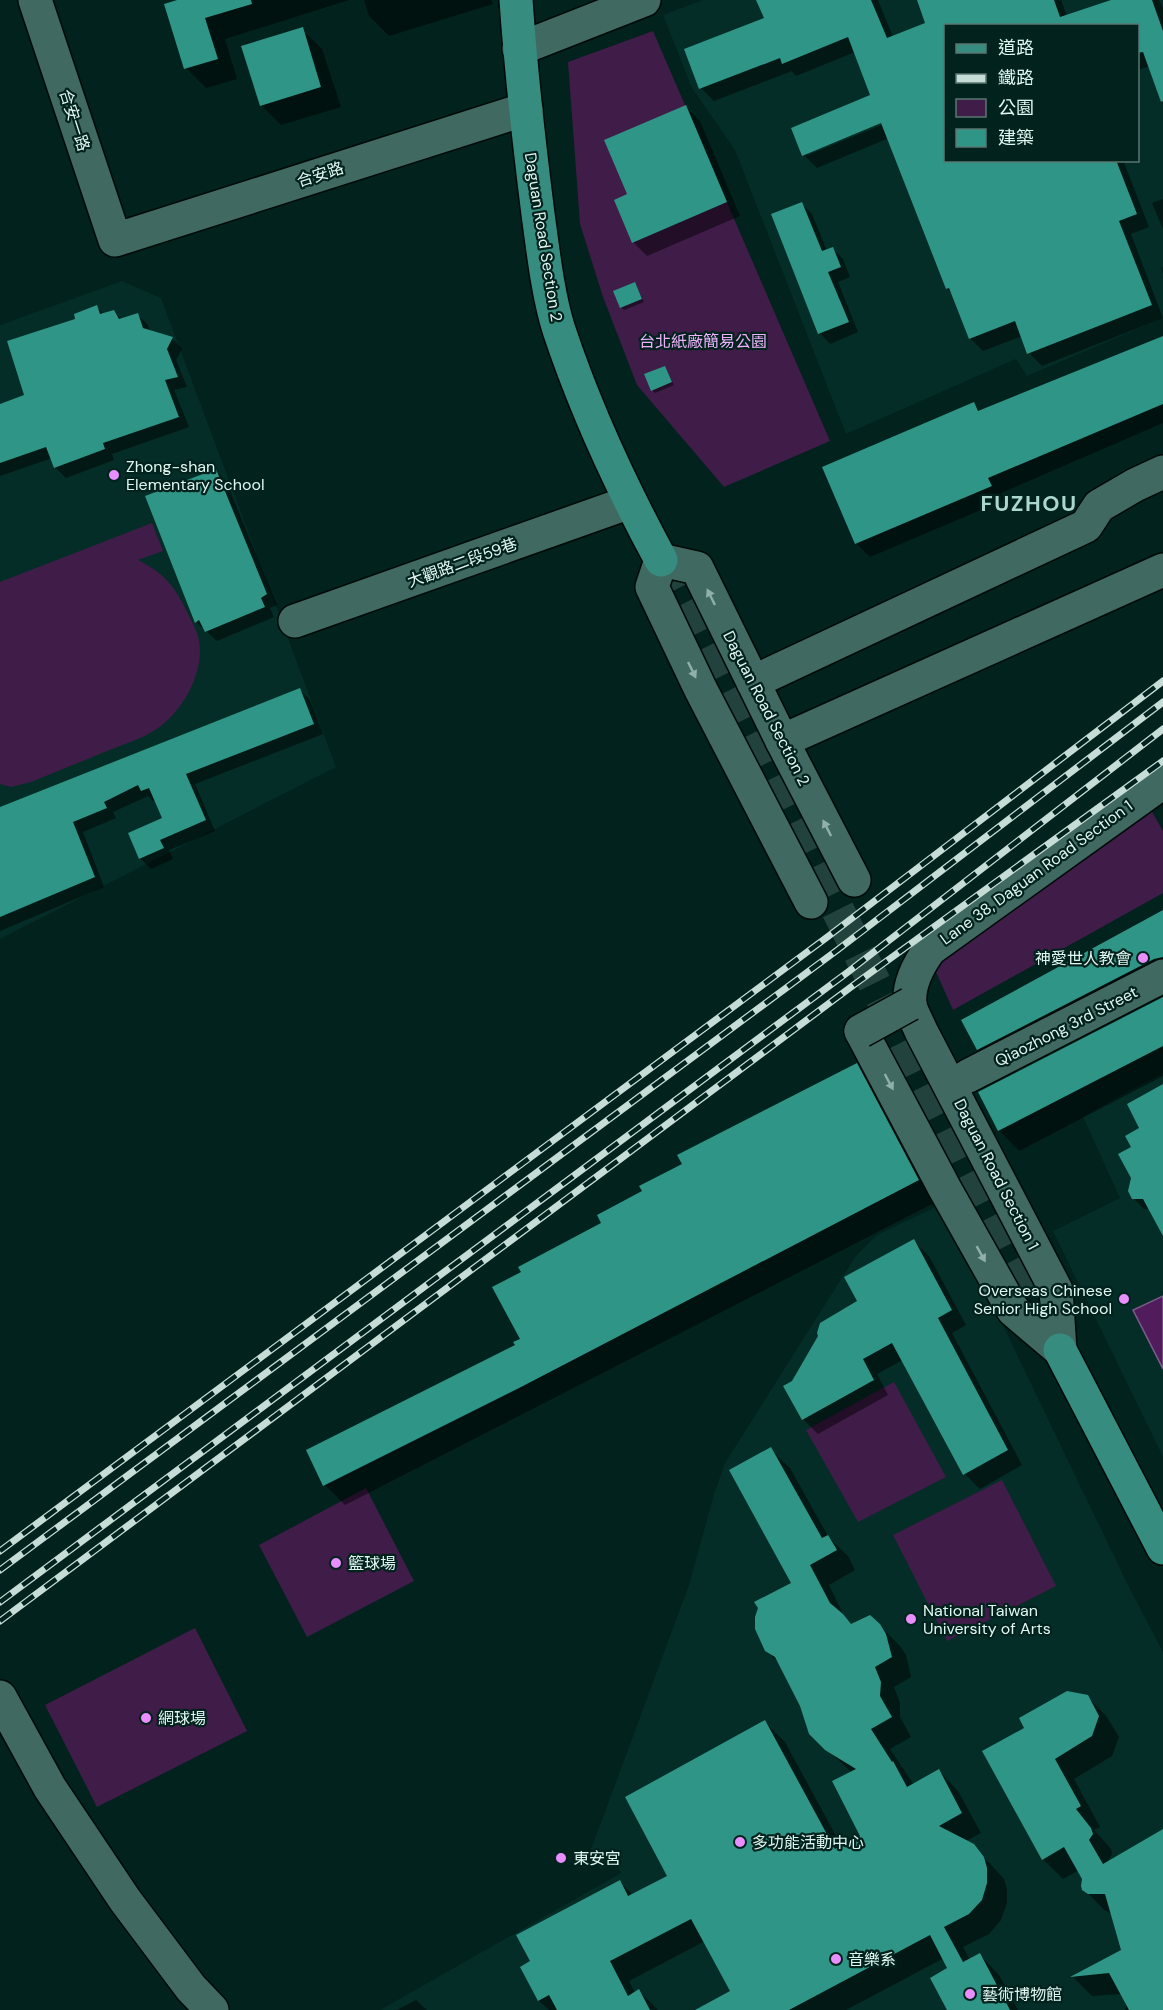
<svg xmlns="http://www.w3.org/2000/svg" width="1163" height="2010" viewBox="0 0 1163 2010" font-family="'DM Sans','Noto Sans TC',sans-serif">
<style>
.built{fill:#042d27;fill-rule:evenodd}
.green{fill:#401c48}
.water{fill:#511c5c;stroke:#7c5d89;stroke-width:1.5}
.shadow{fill:#0007;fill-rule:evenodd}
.building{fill:#2f9586}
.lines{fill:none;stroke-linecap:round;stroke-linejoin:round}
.major-tunnel{stroke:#22423d;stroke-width:33;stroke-dasharray:33 16;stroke-linecap:butt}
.minor-casing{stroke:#000a07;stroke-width:36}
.major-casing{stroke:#000a07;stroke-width:36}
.minor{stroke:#406962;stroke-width:33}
.major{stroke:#368c7f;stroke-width:33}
.rail-casing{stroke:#c5dcd7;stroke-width:7}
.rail{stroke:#01221d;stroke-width:4.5;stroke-dasharray:14;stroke-linecap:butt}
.minor-bridge-casing{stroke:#000a07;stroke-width:36;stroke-linecap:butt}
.minor-bridge{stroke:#406962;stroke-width:33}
.oneway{fill:#90b0aa}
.poi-dot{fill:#e98efe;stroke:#01221d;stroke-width:2}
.labels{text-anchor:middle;stroke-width:4.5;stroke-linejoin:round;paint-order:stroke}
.street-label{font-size:16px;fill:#e0f6f1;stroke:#01221d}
.park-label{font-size:16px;fill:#edb1fb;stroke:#01221d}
.poi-label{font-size:16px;fill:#e0f6f1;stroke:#01221d;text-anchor:start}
.district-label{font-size:22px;font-weight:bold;letter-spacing:1.5px;fill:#aad7ce;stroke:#01221d}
</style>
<rect width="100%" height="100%" fill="#01221d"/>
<!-- built -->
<g class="built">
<path d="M703 0H1163V267L1161 268 1163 274V318L1027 376 1016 359 846 434 735 150 692 88 663 15ZM946 26H1138V160H946Z"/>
<path d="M122 281 161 298 336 767 0 939V325Z"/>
<path d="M1163 1073V1457L1053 1231 1120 1198 1083 1117 1126 1092Z"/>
<path d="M944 1203 1129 1587 1163 1652V2010H380L621 1873 615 1862 602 1869 587 1860 689 1585 714 1494 725 1463 855 1257 877 1235Z"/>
</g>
<!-- green -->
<g class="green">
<path d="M653 31 830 441 724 487 637 385 603 297 580 224 568 62Z"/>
<path d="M152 523 163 551 138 560C168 575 177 590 191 620 196 629 200 639 200 650 200 682 178 718 150 733 138 740 124 744 112 749 85 760 58 771 31 782L11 787 0 784V582Z"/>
<path d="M1151 810 1163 831V893L953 1010 936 972 941 960Z"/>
<path d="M894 1382 946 1477 858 1522 806 1430Z"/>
<path d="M1002 1480 1056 1586 947 1641 893 1535Z"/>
<path d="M366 1488 414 1581 307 1637 259 1545Z"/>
<path d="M195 1628 247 1731 97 1807 45 1705Z"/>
</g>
<!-- water -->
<path class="water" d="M1163 1296V1369L1133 1310Z"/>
<!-- shadow -->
<g class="shadow">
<path d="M182 0H349L225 39 237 79 206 88 186 68Z"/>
<path d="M364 0H491L493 4 389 36 369 16Z"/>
<path d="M762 0H878L893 37 927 24 919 0H1061L1067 16 1115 0H1159L1163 8V103L1150 66 1138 70V26H946V160H1123L1149 227 1131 234 1163 318 1042 366 1029 353 1022 336 983 351 970 338 953 294 947 289 889 138 817 168 804 155 872 96 855 52 796 76 792 71 714 101 701 88 766 19ZM888 119 889 122 808 155V152Z"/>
<path d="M302 29 322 49 341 107 281 125 261 105Z"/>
<path d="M686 107 700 121 740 216 647 256 633 242 629 195Z"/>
<path d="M1163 199V229L1152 203Z"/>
<path d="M801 203 812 214 827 251 833 249 843 259 850 277 838 282 858 332 830 344 820 333Z"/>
<path d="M635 284 644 302 624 310 621 307Z"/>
<path d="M96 307 104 314 114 311 122 320 138 315 148 325 150 332 172 338 182 349 176 360 187 387 174 390 189 427 112 454 114 460 66 478 55 467 52 458 0 476V406L26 396Z"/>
<path d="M1163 338V423L1001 493 1004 500 870 557 856 543 973 404 981 411Z"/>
<path d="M665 368 674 385 655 393 652 390Z"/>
<path d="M216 470 226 481 277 605 270 608 274 617 217 641 196 622Z"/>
<path d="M300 690 310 700 323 734 195 784 215 831 169 850 173 859 151 869 140 858 164 819 155 800 153 801 148 796 113 812 116 818 83 832 104 887 0 931V808Z"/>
<path d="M1163 912V985L998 1070 978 1049 963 1021Z"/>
<path d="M1163 998V1076L1019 1151 999 1130 980 1093Z"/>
<path d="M856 1065 877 1085 938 1201 345 1505 325 1485 308 1451 517 1346 522 1340 523 1272 603 1223 644 1191 684 1165Z"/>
<path d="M1163 1086V1225L1150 1209H1144L1133 1198V1148Z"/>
<path d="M914 1241 929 1256 966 1325 952 1333 1022 1465 980 1489 965 1474 903 1360 877 1374 888 1395 818 1434 803 1419 793 1383 859 1302Z"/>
<path d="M770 1449 790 1468 829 1538 848 1556 855 1570 829 1585 846 1620 852 1626 879 1625 900 1646 906 1655 911 1677 894 1687 900 1703V1717L911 1737 890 1749 914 1785 939 1771 958 1791 981 1833 966 1841 973 1845 1004 1879 1007 1889V1903L1001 1920 989 1934 963 1947 970 1960 980 1955 999 1975 1018 2010H949L950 1969 944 1958 846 2010H709L732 1991 705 1941 629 1981 635 1993 639 1991 658 2010H549L539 2001 522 1967 532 1962 620 1882 633 1895 669 1876 765 1722 785 1742 842 1847 862 1837 852 1773 811 1733 802 1705 780 1664 767 1651 793 1584Z"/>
<path d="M1087 1696 1107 1717 1119 1737 1112 1756 1074 1779 1100 1827 1094 1830 1111 1849 1112 1854 1106 1864 1163 1830V2010H1125L1127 2004 1122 1994 1092 1996 1073 1977 1123 1950 1112 1914 1104 1910 1084 1889 1083 1878 1079 1870 1063 1879 1043 1859 984 1751Z"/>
<path d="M416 2000 427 2010H397Z"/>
</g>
<!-- building -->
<g class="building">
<path d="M177 0H251L252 4 205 18 218 59 184 69 164 4Z"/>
<path d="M756 0H871L887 38 925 23 917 0H1054L1060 17 1111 0H1152L1163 31V101L1161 102 1143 52 1137 53V26H945V160H1116L1137 214 1119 221 1152 305 1027 354 1015 321 969 339 949 288 946 289 881 123 802 156 791 128 870 95 848 37 782 64 780 58 699 89 684 49 764 18Z"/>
<path d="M303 27 321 87 260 106 241 46Z"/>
<path d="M686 105 727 202 632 243 614 200 627 194 604 140Z"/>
<path d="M802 202 822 251 833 247 841 267 828 272 849 322 818 334 771 214Z"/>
<path d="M635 282 642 299 620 308 613 291Z"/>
<path d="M97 305 100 314 114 310 119 319 138 313 143 328 173 337 167 349 178 377 165 380 179 417 103 443 105 449 54 468 46 447 0 463V404L24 395 7 341 75 319 74 314Z"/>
<path d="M1163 336V404L988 478 992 486 855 544 822 467 974 402 978 411Z"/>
<path d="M665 366 672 382 651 391 644 374Z"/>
<path d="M216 469 267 594 261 598 265 607 205 632 199 620 195 623 145 496Z"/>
<path d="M300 688 314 724 186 774 206 820 160 840 164 848 139 859 128 833 162 818 149 788 141 791 138 785 104 802 107 808 73 822 95 877 0 917V807Z"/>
<path d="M1163 910V957L1154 959 977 1050 961 1020Z"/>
<path d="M1163 997V1046L998 1131 978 1092Z"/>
<path d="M857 1063 919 1180 521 1387 323 1486 306 1450 515 1345 513 1342 520 1339 492 1287 521 1272 518 1267 601 1223 597 1215 642 1191 639 1186 682 1164 677 1155Z"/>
<path d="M1163 1084V1236L1143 1199H1132L1128 1191 1131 1178 1118 1154 1131 1147 1125 1136 1139 1128 1127 1104Z"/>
<path d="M914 1239 952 1310 938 1318 1008 1450 963 1475 892 1343 863 1359 874 1380 802 1420 783 1386 792 1381 818 1336 817 1333 820 1323 857 1301 844 1277Z"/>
<path d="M771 1447 822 1538 828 1535 837 1550 810 1565 830 1603 843 1614 851 1624 870 1615 880 1624 886 1634 892 1657 875 1667 881 1682 880 1696 892 1717 871 1729 892 1762 893 1761 907 1787 939 1769 962 1813 939 1826 974 1844 984 1857 987 1868V1883L982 1900 969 1914 944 1927 963 1962 980 1953 1010 2010H947L930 1978 947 1968 930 1935 789 2010H695L730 1991 691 1919 610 1961 628 1996 639 1989 650 2010H557L549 1995 538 2001 520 1967 530 1961 516 1935 620 1880 628 1896 667 1876 625 1797 765 1720 835 1849 860 1836 832 1781 856 1769 825 1750 809 1734 800 1706 775 1657 765 1651 755 1629V1617L758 1608 754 1602 791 1583 729 1470Z"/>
<path d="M1067 1691 1088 1695 1099 1716 1092 1736 1055 1759 1081 1806 1076 1809 1091 1828 1093 1834 1089 1840 1103 1864 1163 1829V2010H1129L1109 1973 1070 1977 1121 1950 1105 1894H1088L1082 1890 1081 1886 1082 1879 1064 1847 1042 1860 982 1751 1024 1728 1019 1718Z"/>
</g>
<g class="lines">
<!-- major-tunnel -->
<path class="major-tunnel" d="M661 560 1060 1350"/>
<!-- minor casing -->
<g class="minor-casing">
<g id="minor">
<path d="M35 0 115 240 526 109"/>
<path d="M519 49 644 0"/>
<path d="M295 621 630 502"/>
<path d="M753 682 1086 526 1099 506 1135 485 1163 472"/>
<path d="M782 741 1163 570"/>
<path d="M811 902 701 690 652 587 661 560 697 568 782 741 854 880"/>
<path d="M861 1031 945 1189 1013 1310 1060 1350"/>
<path d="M968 1076 1163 976"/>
<path d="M1060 1350 1056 1290 921 1031C918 1023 911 1012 910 1004 908 984 919 964 930 949L1163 782"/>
<path d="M0 1697 50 1788 125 1900 191 1988 212 2010"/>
</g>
</g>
<!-- major casing -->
<g class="major-casing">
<g id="major">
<path d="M516 0C521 71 529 143 538 214 543 250 548 296 559 330 585 408 622 488 661 560"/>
<path d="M1060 1350 1163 1548"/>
</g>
</g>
<!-- minor -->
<use href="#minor" class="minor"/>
<!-- major -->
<use href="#major" class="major"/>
<!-- rail casing -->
<g class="rail-casing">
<g id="rail">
<path d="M0 1551 826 938 1163 681"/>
<path d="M0 1570 836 951 1163 702"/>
<path d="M0 1602 848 972 1163 729"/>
<path d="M0 1621 855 984 1163 761"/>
</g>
</g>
<!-- rail -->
<use href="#rail" class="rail"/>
<!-- minor-bridge casing -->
<g class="minor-bridge-casing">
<path id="minor-bridge" d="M861 1031 910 1004"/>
</g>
<!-- minor-bridge -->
<use href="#minor-bridge" class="minor-bridge"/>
</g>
<!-- one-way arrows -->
<defs><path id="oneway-solid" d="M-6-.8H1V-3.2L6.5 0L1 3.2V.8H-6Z" transform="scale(1.5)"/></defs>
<g class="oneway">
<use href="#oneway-solid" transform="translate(711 597) rotate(-116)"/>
<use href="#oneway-solid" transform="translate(692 670) rotate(64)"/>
<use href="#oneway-solid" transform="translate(827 828) rotate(-117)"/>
<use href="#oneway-solid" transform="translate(889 1082) rotate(62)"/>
<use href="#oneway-solid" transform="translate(981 1254) rotate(61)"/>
</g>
<!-- markers -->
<g class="poi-dot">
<circle cx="114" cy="475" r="6"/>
<circle cx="1143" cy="958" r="6"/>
<circle cx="1124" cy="1299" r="6"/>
<circle cx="336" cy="1563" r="6"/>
<circle cx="911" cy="1619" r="6"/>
<circle cx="146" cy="1718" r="6"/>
<circle cx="740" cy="1842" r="6"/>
<circle cx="561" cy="1858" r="6"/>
<circle cx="836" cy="1959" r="6"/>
<circle cx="970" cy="1994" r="6"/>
</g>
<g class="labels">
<!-- street labels -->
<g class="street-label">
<text transform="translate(75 120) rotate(72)" y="6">合安一路</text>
<text transform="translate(320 174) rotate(-18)" y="6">合安路</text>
<text transform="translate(544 237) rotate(81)" y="6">Daguan Road Section 2</text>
<text transform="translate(462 562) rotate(-20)" y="6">大觀路二段59巷</text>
<text transform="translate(767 708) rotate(63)" y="6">Daguan Road Section 2</text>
<text transform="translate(1036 872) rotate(-36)" y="6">Lane 38, Daguan Road Section 1</text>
<text transform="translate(1066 1026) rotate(-27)" y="6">Qiaozhong 3rd Street</text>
<text transform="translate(997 1174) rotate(63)" y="6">Daguan Road Section 1</text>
</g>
<!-- park labels -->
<g class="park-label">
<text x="703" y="347">台北紙廠簡易公園</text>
</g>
<!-- poi labels -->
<g class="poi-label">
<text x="126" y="472">Zhong-shan<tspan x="126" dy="18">Elementary School</tspan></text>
<text x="1131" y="964" text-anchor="end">神愛世人教會</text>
<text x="1112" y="1296" text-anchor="end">Overseas Chinese<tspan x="1112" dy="18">Senior High School</tspan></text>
<text x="348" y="1569">籃球場</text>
<text x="923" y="1616">National Taiwan<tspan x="923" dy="18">University of Arts</tspan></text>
<text x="158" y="1724">網球場</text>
<text x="752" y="1848">多功能活動中心</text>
<text x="573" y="1864">東安宮</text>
<text x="848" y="1965">音樂系</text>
<text x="982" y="2000">藝術博物館</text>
</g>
<!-- district labels -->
<g class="district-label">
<text x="1029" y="511">FUZHOU</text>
</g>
</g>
<!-- legend -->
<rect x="944" y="24" width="195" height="138" fill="#01221d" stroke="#5a7772" stroke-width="1.5"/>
<rect x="956" y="44" width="30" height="9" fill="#368c7f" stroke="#5a7772" stroke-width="1.5"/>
<text x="998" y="54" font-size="18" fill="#e0f6f1">道路</text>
<rect x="956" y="74" width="30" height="9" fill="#c5dcd7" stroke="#5a7772" stroke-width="1.5"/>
<text x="998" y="84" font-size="18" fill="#e0f6f1">鐵路</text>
<rect x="956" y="99" width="30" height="18" fill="#401c48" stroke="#5a7772" stroke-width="1.5"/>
<text x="998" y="114" font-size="18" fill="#e0f6f1">公園</text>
<rect x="956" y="129" width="30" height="18" fill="#2f9586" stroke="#5a7772" stroke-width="1.5"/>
<text x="998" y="144" font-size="18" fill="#e0f6f1">建築</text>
</svg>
